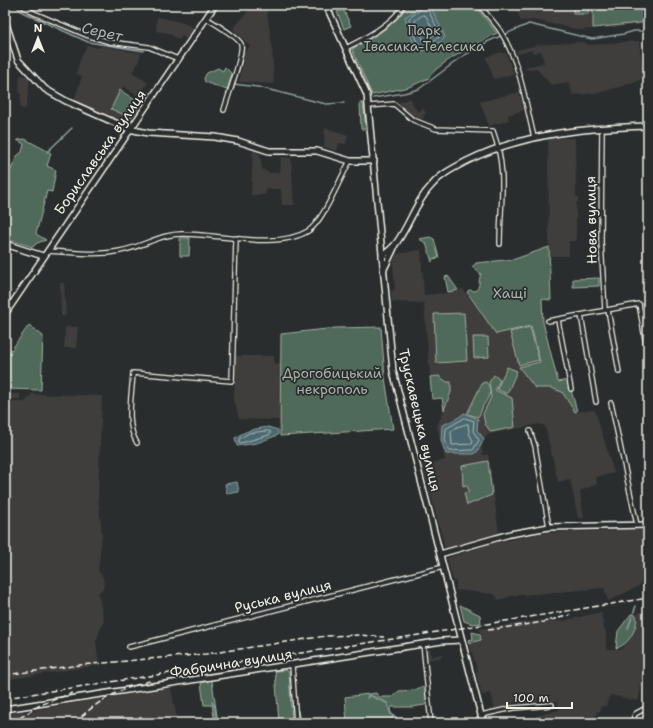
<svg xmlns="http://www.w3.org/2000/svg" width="653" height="728" viewBox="0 0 653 728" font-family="'Shantell Sans',sans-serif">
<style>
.built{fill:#403c3d}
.green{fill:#506b5a;stroke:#a2aea1}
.water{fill:#4b676f;stroke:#8f9e9f}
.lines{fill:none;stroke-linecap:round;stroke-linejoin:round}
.shore{stroke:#b0bab8;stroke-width:1}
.stream{stroke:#8f9e9f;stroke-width:1.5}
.street-casing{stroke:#f4f1e8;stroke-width:6}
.secondary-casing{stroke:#f4f1e8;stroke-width:8}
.street{stroke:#2a2d2e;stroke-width:3.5}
.secondary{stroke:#2a2d2e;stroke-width:5}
.rail{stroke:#f4f1e8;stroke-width:1.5;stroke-dasharray:6 3;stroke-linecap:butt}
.labels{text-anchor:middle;stroke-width:3.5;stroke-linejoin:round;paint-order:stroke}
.park-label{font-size:14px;fill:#aab5a8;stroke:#2a2d2e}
.street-label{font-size:14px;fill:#f4f1e8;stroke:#2a2d2e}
.water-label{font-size:15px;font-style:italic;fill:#b0bab8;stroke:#2a2d2e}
</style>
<rect width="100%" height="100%" fill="#2a2d2e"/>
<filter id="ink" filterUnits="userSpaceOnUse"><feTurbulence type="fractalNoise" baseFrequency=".025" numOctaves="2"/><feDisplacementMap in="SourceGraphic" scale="8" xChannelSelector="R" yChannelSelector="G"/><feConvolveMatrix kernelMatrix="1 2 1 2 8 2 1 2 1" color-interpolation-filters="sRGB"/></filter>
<g filter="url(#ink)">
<!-- built -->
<g class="built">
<path d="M498 5H648V24L581 30 533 20 521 21 516 9 500 10Z"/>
<path d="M266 6 272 45 274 84 239 82 245 52 250 46 233 29 250 9Z"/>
<path d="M157 17 181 22 194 28 186 39 182 36 179 40 168 33 156 31Z"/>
<path d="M639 41 644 77 636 82 599 93 573 95 568 82 551 85 536 68 526 70 525 67 544 63 541 51 533 53 532 50 517 54 515 51 537 45 584 42 589 45Z"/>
<path d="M87 45 98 48 101 46 141 53 138 63 132 72 148 83 138 96 123 86 111 109 131 118 127 123 74 101 82 76 76 74 80 60Z"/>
<path d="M502 52 503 54 506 53 514 74 494 79 486 57Z"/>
<path d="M20 75 27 76 30 79 26 109 20 108 21 94 19 93Z"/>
<path d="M519 92 524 110 508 115 509 120 489 126 480 102Z"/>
<path d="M409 98 418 112 423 108 426 113 420 122 414 119 398 103Z"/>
<path d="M325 128 348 135 346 144 339 143 337 151 324 147Z"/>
<path d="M551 138H575L576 197H578V202H576V241H569V256H549L548 139Z"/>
<path d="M253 150 260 154 262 169 270 173 280 172 281 157 291 158 294 205H282L281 189H266L265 195H251Z"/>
<rect x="642" y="236" width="6" height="26"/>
<path d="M421 250 424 295 448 293 463 289 496 334 543 322 559 390 562 392 575 412 595 410 614 473 596 477 597 484 580 491 584 518H578L570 479 558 482 545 426 540 424 486 435 482 447 483 455 488 454 499 533 445 548 423 465 445 460 437 426 444 410 450 382H447L439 376 430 377 424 303 392 302 391 291 395 290 393 262 397 254Z"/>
<path d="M60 283H64L66 316H61Z"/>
<path d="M65 327H78L76 348H64Z"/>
<path d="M235 356H274V364H281L280 420 239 419 234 399Z"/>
<rect x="5" y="394" width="15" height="5"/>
<path d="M32 394 102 396 98 496 102 535 98 571 103 577 104 587 98 593 104 620 96 641 99 665 5 680V401L25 402Z"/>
<path d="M647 529 648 562 644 577 639 586 608 601 604 588 511 596 499 600 494 594 456 590V582L453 580 447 558 490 544 541 533Z"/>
<path d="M648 610V665L643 677 638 701 610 695 606 706H601L600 712 597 711 596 723H537L535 716 559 710 557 701 545 702V697H538V703L519 704 515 702 510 706 495 710 491 693 482 695 476 673 478 672 469 643 482 640 479 629 550 619 551 622 563 621 601 612 604 629 606 632V649H622L638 613Z"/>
<path d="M426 650H430L431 657 441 654 442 657 428 660Z"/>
<path d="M161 689H171L178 723H5V720H8L11 713 25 711 28 715 38 709 100 699 103 702H105L111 697Z"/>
</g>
<!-- green -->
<g class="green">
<path d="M406 5H474L497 33C481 42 435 64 429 78L409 87 372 95 352 49C368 40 400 24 406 5Z"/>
<path d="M573 5H589L588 14H573Z"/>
<path d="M593 5H648V22L593 28Z"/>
<path d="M343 9 351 26 344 29 337 12Z"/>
<path d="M225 67 232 74 227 90 205 82 204 78 207 73 218 68 223 71Z"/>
<path d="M120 90 141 104 131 118 111 109Z"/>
<path d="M360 103H363L366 129H361Z"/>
<path d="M25 139 51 153 47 166 56 170 52 192 47 191 36 234 46 240 37 243 33 247 5 239V183L17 156 22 152 24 144 17 140Z"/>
<path d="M430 237 434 239 439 258 432 259V262L426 243 419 239Z"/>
<path d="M180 238H190L189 256H180Z"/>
<path d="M549 247 551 300 542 299 543 322 558 382 568 380 577 411 575 412 562 392 551 388H535L519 367 540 362 531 326 496 334 467 292 469 290 475 291C481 287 478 280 481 274L472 267 476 263 515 259Z"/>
<path d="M448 276 458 290 448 292 445 277Z"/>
<path d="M599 278V286L573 287V279Z"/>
<path d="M464 313 467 361 436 363 434 314Z"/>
<path d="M29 325 43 336 41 390 5 389V359Z"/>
<path d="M381 327 385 378 393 429 280 436 281 334 336 328Z"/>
<path d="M530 327 539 360 519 365 510 332Z"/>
<path d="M473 337H488L489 357 474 358Z"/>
<path d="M507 367 517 371 507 394 497 389Z"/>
<path d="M494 375 500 380 495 390 512 398 515 427 491 432 485 424 483 414 491 397 489 382Z"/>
<path d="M439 376 447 382H451V392L444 410 442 398 432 399 430 377Z"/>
<path d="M486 382C494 391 488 398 483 406 481 410 481 413 478 417L467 414 482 383Z"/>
<path d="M488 461 492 495 467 505 464 493 469 492 467 485 463 486 462 466Z"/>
<path d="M460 605 480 615 481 623 472 624 464 621Z"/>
<path d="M631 614 636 615C639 627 628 646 616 648L618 631Z"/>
<path d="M472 632 480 634 481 640 469 643 468 640 473 639Z"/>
<path d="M286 670 289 672 292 723H279L275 671Z"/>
<path d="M210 680 212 681 218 723H215L212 705H204L201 683Z"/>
<path d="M421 687 426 689 427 702 425 705 412 707H392L390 710 393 718 385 723H347L345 697 376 693 379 697H392L399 691 415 690Z"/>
</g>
<!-- water -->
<g class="water">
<path d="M423 5H430L445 37 442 41 420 52 413 42 405 17Z"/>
<path d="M464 413 478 419 477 430 484 439 477 452 474 454H446L441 440 442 425C450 422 459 418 464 413Z"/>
<path d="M268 427 278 430V435L257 443 237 446 235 438C246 430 255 429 268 427Z"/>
<path d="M237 482 239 492 227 494 225 484Z"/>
</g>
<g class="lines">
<!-- shore -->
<g class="shore">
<path d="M424 7 427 8 441 36 421 48 416 40 409 19Z"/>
<path d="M423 15 426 16 435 34 424 41 415 21Z"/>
<path d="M465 418 474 421 473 431 479 440 473 450 449 451 445 440 446 429Z"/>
<path d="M468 424 469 433 473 441 472 444 452 445 451 432 457 427Z"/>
<path d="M268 431 271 432 269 435 241 443 239 442V439L249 433Z"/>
</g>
<!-- stream -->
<g class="stream">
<path d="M15 5 22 12 88 42 144 51"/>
<path d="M233 84 258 87 326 104 344 103"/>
<path d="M373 98 404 93 419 89 463 56 489 41 529 24 592 39 624 34 634 31H648"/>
<path d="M47 152 72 128"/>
<path d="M628 628 636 606"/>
<path d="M367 698 369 695 387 703 391 714 396 717V723"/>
<path d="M212 702 215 707 217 723"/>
<path d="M298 711 300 723"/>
</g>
<!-- street casing -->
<g class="street-casing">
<g id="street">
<path d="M21 5 34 13 86 35 110 42 149 47 178 59"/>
<path d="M479 5C486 13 493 21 499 29 520 61 525 101 534 137"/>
<path d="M206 18C214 23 238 37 241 44 244 53 227 99 224 110"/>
<path d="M346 48C361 41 396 22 403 5"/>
<path d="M369 106 394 104 413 120 436 129 493 131C508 172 500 202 500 244"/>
<path d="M602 128 601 241 605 310"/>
<path d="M47 251C72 252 96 256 120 251 143 247 161 233 184 234 219 234 277 250 308 231 323 222 340 178 350 161"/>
<path d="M608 310 619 372"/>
<path d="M581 315 596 402"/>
<path d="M558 320 571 389"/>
<path d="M548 321 639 304 648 356"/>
<path d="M611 403 637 525"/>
<path d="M530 431 535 446 549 527"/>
<path d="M137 443C125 424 132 395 133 373L232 381 236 238"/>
<path d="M423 644 431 723"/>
<path d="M129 647 443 567"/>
<path d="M292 665 296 723"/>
<path d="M481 715 513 708 552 705"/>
<path d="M632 723 635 714 648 707"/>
</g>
</g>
<!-- secondary casing -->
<g class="secondary-casing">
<g id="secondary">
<path d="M326 5 367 95 393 371 483 723"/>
<path d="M5 21 18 60 45 89 66 101 129 129 148 133 215 137 238 141 269 151H317L350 161H374"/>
<path d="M5 244 43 256"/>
<path d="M382 257C387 252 393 248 397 242 410 224 416 201 432 185 441 174 454 168 467 161 524 133 585 128 648 126"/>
<path d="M384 269 394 248"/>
<path d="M5 314 215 5"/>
<path d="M440 554 510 534 549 527 648 525"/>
<path d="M5 709 442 641 461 640"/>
</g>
</g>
<!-- street -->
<use href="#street" class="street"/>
<!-- secondary -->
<use href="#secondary" class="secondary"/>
<!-- rail -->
<g class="rail">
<path d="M488 630 544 622 570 615"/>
<path d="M5 675 80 665 206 654 326 636 360 635 384 637"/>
<path d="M5 698 406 637 648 598"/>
<path d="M12 723 40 705 72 693"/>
<path d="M75 723C97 700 122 688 153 680"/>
</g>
</g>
</g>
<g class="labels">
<!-- park labels -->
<g class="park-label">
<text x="424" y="35">Парк<tspan x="424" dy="16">Івасика-Телесика</tspan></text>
<text x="510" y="298">Хащі</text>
<text x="332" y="378">Дрогобицький<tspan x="332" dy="16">некрополь</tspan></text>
</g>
<!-- street labels -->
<g class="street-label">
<text transform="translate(100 152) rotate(-55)" y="5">Бориславська вулиця</text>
<text transform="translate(591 220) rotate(-91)" y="5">Нова вулиця</text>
<text transform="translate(420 420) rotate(77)" y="5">Трускавецька вулиця</text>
<text transform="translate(283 596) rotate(-14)" y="5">Руська вулиця</text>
<text transform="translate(231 663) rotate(-9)" y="5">Фабрична вулиця</text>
</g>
<!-- water labels -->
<g class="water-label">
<text transform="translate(102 32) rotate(13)" y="5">Серет</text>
</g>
</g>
<!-- margin -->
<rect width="653" height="728" fill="none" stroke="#2a2d2e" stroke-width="20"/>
<rect x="10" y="10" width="633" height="708" fill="none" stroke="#f4f1e8" stroke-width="1.5" filter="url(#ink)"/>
<!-- north arrow -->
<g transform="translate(38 38)" stroke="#2a2d2e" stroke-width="3" paint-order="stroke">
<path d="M0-3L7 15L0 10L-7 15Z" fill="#f4f1e8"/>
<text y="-6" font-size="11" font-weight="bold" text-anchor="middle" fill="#f4f1e8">N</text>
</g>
<!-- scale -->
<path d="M507 702v6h65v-6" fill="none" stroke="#f4f1e8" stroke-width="2"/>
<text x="513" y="702" font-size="12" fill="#f4f1e8" stroke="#2a2d2e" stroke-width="3" paint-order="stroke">100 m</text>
</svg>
